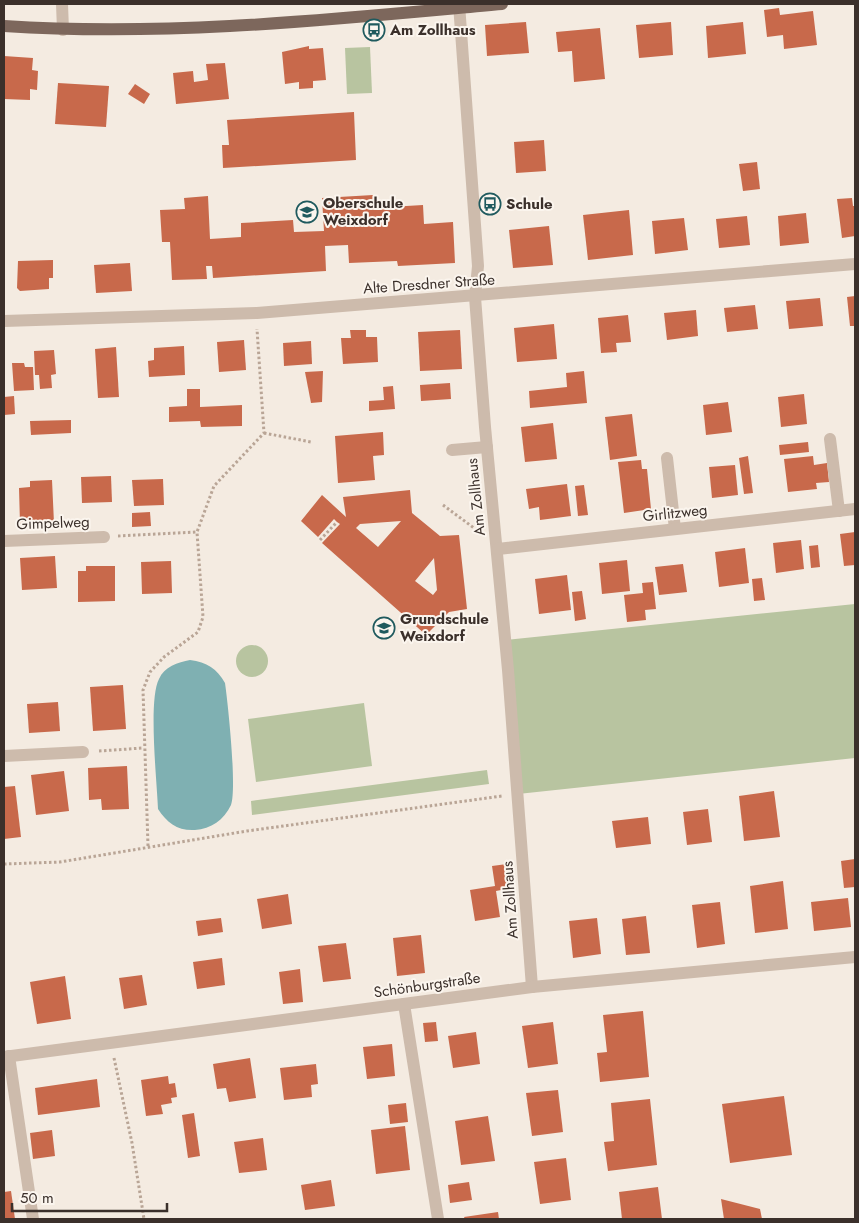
<svg xmlns="http://www.w3.org/2000/svg" width="859" height="1223" viewBox="0 0 859 1223" font-family="Jost,sans-serif">
<style>
.green{fill:#b8c4a0}
.water{fill:#7fb0b2}
.building{fill:#c8694b;fill-rule:evenodd}
.lines{fill:none;stroke-linecap:round;stroke-linejoin:round}
.path{stroke:#b9a596;stroke-width:3;stroke-dasharray:2.5 2.5;stroke-linecap:butt}
.minor{stroke:#cdbbac;stroke-width:12}
.major{stroke:#7d675c;stroke-width:12}
.labels{text-anchor:middle;stroke-width:4;stroke-linejoin:round;paint-order:stroke}
.poi-label{font-size:15px;font-weight:bold;fill:#3b302b;stroke:#fbf5ee;text-anchor:start}
.street-label{font-size:15px;fill:#3b302b;stroke:#fbf5ee}
</style>
<rect width="100%" height="100%" fill="#f4ebe1"/>
<!-- green -->
<g class="green">
<path d="M370 47 372 93 347 94 345 48Z"/>
<path d="M855 604V758L518 794 505 640Z"/>
<circle cx="252" cy="661" r="16"/>
<path d="M364 703 372 766 256 782 248 719Z"/>
<path d="M487 770 489 784 252 815 251 801Z"/>
</g>
<!-- water -->
<path class="water" d="M190 660C207 662 217 669 225 683 228 704 237 788 231 805 224 820 211 829 195 830 178 831 167 823 158 809 157 782 148 700 159 679 164 667 178 662 190 660Z"/>
<!-- building -->
<g class="building">
<path d="M779 8 780 15 813 11 817 45 784 49 783 35 767 37 764 10Z"/>
<path d="M526 22 529 53 487 56 485 25Z"/>
<path d="M671 22 673 55 639 58 636 25Z"/>
<path d="M743 22 746 54 708 58 706 26Z"/>
<path d="M600 28 605 79 574 82 572 51 558 52 556 32Z"/>
<path d="M309 46V49L323 48 326 80 313 81V88L299 89V82L285 84 282 52Z"/>
<path d="M4 56 33 58 32 70 38 71 37 90 30 89V100L4 99Z"/>
<path d="M225 63 229 99 176 104 173 73 193 71 194 82 208 80 206 64Z"/>
<path d="M58 83 109 86 106 127 55 124Z"/>
<path d="M135 84 150 94 144 104 128 94Z"/>
<path d="M354 112 356 160 223 168 222 145H229L227 120Z"/>
<path d="M544 140 546 171 516 173 514 142Z"/>
<path d="M757 162 760 189 743 191 739 164Z"/>
<path d="M373 195V208L423 205 424 224 453 222 455 263 398 266 397 261 349 263 348 245 325 246 326 271 213 278 212 266H206L207 279 172 280 170 242H162L160 210 185 209 184 198 208 196 210 239 241 237V223L293 220 294 232 324 231 322 198Z"/>
<path d="M852 198 853 206H855V236L842 238 837 199Z"/>
<path d="M629 210 633 255 588 260 583 215Z"/>
<path d="M806 213 809 243 780 246 778 216Z"/>
<path d="M747 216 750 245 719 248 716 219Z"/>
<path d="M684 218 688 250 655 254 652 221Z"/>
<path d="M549 226 553 265 513 268 509 230Z"/>
<path d="M53 260V278H49V289L20 291 17 288 18 261Z"/>
<path d="M130 263 132 291 96 293 94 265Z"/>
<path d="M855 296V326H850L847 297Z"/>
<path d="M820 298 823 326 789 329 786 301Z"/>
<path d="M755 305 758 329 727 332 724 308Z"/>
<path d="M696 310 698 336 667 340 664 313Z"/>
<path d="M628 315 631 342 616 343 617 352 601 353 598 318Z"/>
<path d="M554 324 557 359 517 362 514 328Z"/>
<path d="M350 330H366V337H377L378 362 343 364 341 338H351Z"/>
<path d="M460 330 462 369 420 371 418 332Z"/>
<path d="M244 340 246 370 219 372 217 342Z"/>
<path d="M311 341 312 364 284 366 283 343Z"/>
<path d="M184 346 185 375 149 377 148 361 154 360V348Z"/>
<path d="M116 347 119 397 98 398 95 349Z"/>
<path d="M54 350 56 374 51 375 52 388 40 389 39 375H35L34 351Z"/>
<path d="M12 363H24L25 367H33L34 390 14 391Z"/>
<path d="M323 371 322 402 311 403 305 372Z"/>
<path d="M584 371 587 403 530 408 529 391 567 387 566 373Z"/>
<path d="M450 383 451 399 421 401 420 385Z"/>
<path d="M393 386 395 409 369 411V401L384 400 383 387Z"/>
<path d="M187 389H200V407L242 405V426L201 427 200 421 169 422V407L187 406Z"/>
<path d="M804 394 807 424 781 427 778 397Z"/>
<path d="M14 396 15 414 4 415V397Z"/>
<path d="M728 402 732 432 706 435 703 405Z"/>
<path d="M632 414 637 456 610 460 605 417Z"/>
<path d="M71 420V433L31 435 30 421Z"/>
<path d="M553 423 557 459 525 462 521 427Z"/>
<path d="M383 432 384 455 373 456 375 480 338 483 335 436Z"/>
<path d="M808 442 809 452 780 455 779 445Z"/>
<path d="M748 456 753 493 744 494 739 458Z"/>
<path d="M813 456 814 465 827 463 829 482 816 483 817 489 788 492 784 459Z"/>
<path d="M641 460 642 469H647L651 509 624 513 618 462Z"/>
<path d="M735 465 738 495 712 498 709 467Z"/>
<path d="M111 476 112 502 82 503 81 477Z"/>
<path d="M163 479 164 505 134 506 132 480Z"/>
<path d="M52 480 54 523H42V526H34L33 523 20 524 19 488 30 487V481Z"/>
<path d="M567 484 571 516 540 520 539 507 529 509 526 489Z"/>
<path d="M584 485 588 515 578 516 575 486Z"/>
<path d="M410 490 412 513 440 536 459 535 467 609 449 612 426 635 322 543 340 524 337 522 334 519 318 537 301 521 322 495 346 517 343 497ZM401 521 378 547 356 528 360 524ZM434 558 437 590 433 595 415 581Z"/>
<path d="M150 512 151 526 132 527V513Z"/>
<path d="M855 532V565L844 566 840 534Z"/>
<path d="M801 540 804 569 776 573 773 543Z"/>
<path d="M818 545 820 567 811 568 809 546Z"/>
<path d="M745 548 749 583 719 587 715 552Z"/>
<path d="M55 556 57 588 22 590 20 558Z"/>
<path d="M627 560 630 591 602 594 599 563Z"/>
<path d="M171 561 172 593 142 594 141 562Z"/>
<path d="M683 564 687 592 659 595 655 567Z"/>
<path d="M86 566H115V601L78 602V571H86Z"/>
<path d="M567 575 571 610 539 614 535 579Z"/>
<path d="M762 578 765 600 754 601 752 579Z"/>
<path d="M653 582 656 609 645 610 646 620 627 622 624 595 643 593 642 583Z"/>
<path d="M582 591 586 619 575 621 572 592Z"/>
<path d="M123 685 126 729 93 731 90 687Z"/>
<path d="M58 702 60 731 29 733 27 704Z"/>
<path d="M127 766 129 809 102 810 101 799 89 800 88 768Z"/>
<path d="M64 771 69 811 36 815 31 775Z"/>
<path d="M15 786 21 837 4 839V787Z"/>
<path d="M774 791 780 837 744 841 739 796Z"/>
<path d="M708 809 712 842 687 845 683 812Z"/>
<path d="M648 817 651 844 616 848 612 821Z"/>
<path d="M855 859V887L844 888 841 861Z"/>
<path d="M507 864 511 888 496 891 500 917 475 921 470 890 495 886 492 866Z"/>
<path d="M783 881 788 929 755 933 750 886Z"/>
<path d="M288 894 292 924 262 929 257 899Z"/>
<path d="M848 898 851 927 814 931 811 902Z"/>
<path d="M720 902 725 944 697 948 692 905Z"/>
<path d="M646 916 650 953 626 955 622 919Z"/>
<path d="M221 918 223 932 198 936 196 921Z"/>
<path d="M597 918 601 954 573 958 569 921Z"/>
<path d="M421 935 425 973 397 976 393 938Z"/>
<path d="M346 943 351 979 323 982 318 946Z"/>
<path d="M222 958 225 985 197 989 193 962Z"/>
<path d="M300 969 303 1002 283 1004 279 972Z"/>
<path d="M142 975 147 1005 124 1009 119 978Z"/>
<path d="M65 976 71 1019 37 1024 30 982Z"/>
<path d="M643 1011 649 1077 600 1082 597 1053 607 1052 603 1015Z"/>
<path d="M436 1022 438 1041 425 1042 423 1023Z"/>
<path d="M553 1022 558 1064 528 1068 522 1026Z"/>
<path d="M476 1032 480 1064 453 1068 448 1036Z"/>
<path d="M392 1044 395 1076 367 1079 363 1047Z"/>
<path d="M250 1058 256 1098 229 1102 226 1088 217 1089 213 1064Z"/>
<path d="M316 1064 318 1084 311 1085 312 1097 284 1100 280 1068Z"/>
<path d="M168 1076 169 1084 175 1083 177 1097 171 1098 172 1103 161 1105 163 1114 146 1116 141 1080Z"/>
<path d="M97 1079 100 1107 38 1115 35 1088Z"/>
<path d="M558 1090 563 1132 532 1136 526 1093Z"/>
<path d="M784 1096 792 1155 730 1163 722 1104Z"/>
<path d="M650 1099 657 1165 608 1171 604 1142 614 1141 611 1103Z"/>
<path d="M406 1103 408 1122 390 1124 388 1105Z"/>
<path d="M194 1113 200 1156 188 1158 182 1115Z"/>
<path d="M488 1116 495 1161 461 1165 455 1121Z"/>
<path d="M405 1126 410 1170 376 1174 371 1130Z"/>
<path d="M52 1130 55 1156 33 1159 30 1133Z"/>
<path d="M263 1138 267 1170 239 1173 234 1142Z"/>
<path d="M566 1158 571 1200 540 1204 534 1162Z"/>
<path d="M331 1180 335 1206 305 1210 301 1185Z"/>
<path d="M469 1182 472 1200 450 1203 448 1185Z"/>
<path d="M658 1187 662 1219H622L619 1192Z"/>
<path d="M11 1191 15 1219H4V1192Z"/>
<path d="M721 1199 760 1209 762 1219H724Z"/>
<path d="M498 1212 499 1219H465L464 1217Z"/>
</g>
<g class="lines">
<!-- path -->
<g class="path">
<path d="M264 433 311 442"/>
<path d="M443 505 478 531"/>
<path d="M118 536 197 532"/>
<path d="M320 540 337 522"/>
<path d="M99 751 143 748"/>
<path d="M148 846 143 690 150 672 164 657 198 632 203 617 197 532 214 486 264 433 257 329"/>
<path d="M4 864 60 862 247 831 502 796"/>
<path d="M114 1058 132 1143 144 1219"/>
</g>
<!-- minor -->
<g class="minor">
<path d="M62 4 63 30"/>
<path d="M459 4 478 266 475 297 485 427 508 670 532 987"/>
<path d="M4 321 257 313 855 264"/>
<path d="M830 439 839 511"/>
<path d="M452 450 487 447"/>
<path d="M667 458 675 529"/>
<path d="M4 541 104 537"/>
<path d="M498 549 855 509"/>
<path d="M4 756 83 752"/>
<path d="M404 1004 438 1219"/>
<path d="M9 1056 33 1219"/>
<path d="M4 1057 532 987 855 957"/>
</g>
<!-- major -->
<path class="major" d="M4 26C170 37 336 19 502 4"/>
</g>
<!-- icons -->
<defs>
<g id="bus-ring" transform="scale(1.125)"><circle r="9.5" fill="#fbf5ee" stroke="#1f5a5e" stroke-width="1.5"/><path d="M-5-6H5V4H4V6H2V4H-2V6H-4V4H-5ZM-3.5-4V0h7V-4ZM-3.5 1.2v1.5H-2V1.2ZM2 1.2v1.5H3.5V1.2Z" fill="#1f5a5e"/></g>
<g id="school-ring" transform="scale(1.125)"><circle r="9.5" fill="#fbf5ee" stroke="#1f5a5e" stroke-width="1.5"/><path d="M0-5L7-2L0 1L-7-2ZM-4 1L0 2.5L4 1V4Q0 6-4 4Z" fill="#1f5a5e"/></g>
</defs>
<g fill-rule="evenodd">
<use href="#bus-ring" x="374" y="30"/>
<use href="#bus-ring" x="490" y="204"/>
<use href="#school-ring" x="307" y="212"/>
<use href="#school-ring" x="384" y="628"/>
</g>
<g class="labels">
<!-- poi labels -->
<g class="poi-label">
<text x="390" y="35">Am Zollhaus</text>
<text x="323" y="208">Oberschule<tspan x="323" dy="17">Weixdorf</tspan></text>
<text x="506" y="209">Schule</text>
<text x="400" y="624">Grundschule<tspan x="400" dy="17">Weixdorf</tspan></text>
</g>
<!-- street labels -->
<g class="street-label">
<text transform="translate(429 284) rotate(-4)" y="5">Alte Dresdner Straße</text>
<text transform="translate(476 497) rotate(-96)" y="5">Am Zollhaus</text>
<text transform="translate(675 513) rotate(-6)" y="5">Girlitzweg</text>
<text transform="translate(53 523) rotate(-2)" y="5">Gimpelweg</text>
<text transform="translate(510 900) rotate(-94)" y="5">Am Zollhaus</text>
<text transform="translate(427 985) rotate(-8)" y="5">Schönburgstraße</text>
</g>
</g>
<!-- border -->
<rect width="859" height="1223" fill="none" stroke="#3b302b" stroke-width="10"/>
<!-- scale -->
<path d="M12 1203v8h155v-8" fill="none" stroke="#3b302b" stroke-width="2.5"/>
<text x="20" y="1203" font-size="15" fill="#3b302b" stroke="#fbf5ee" stroke-width="4" paint-order="stroke">50 m</text>
</svg>
